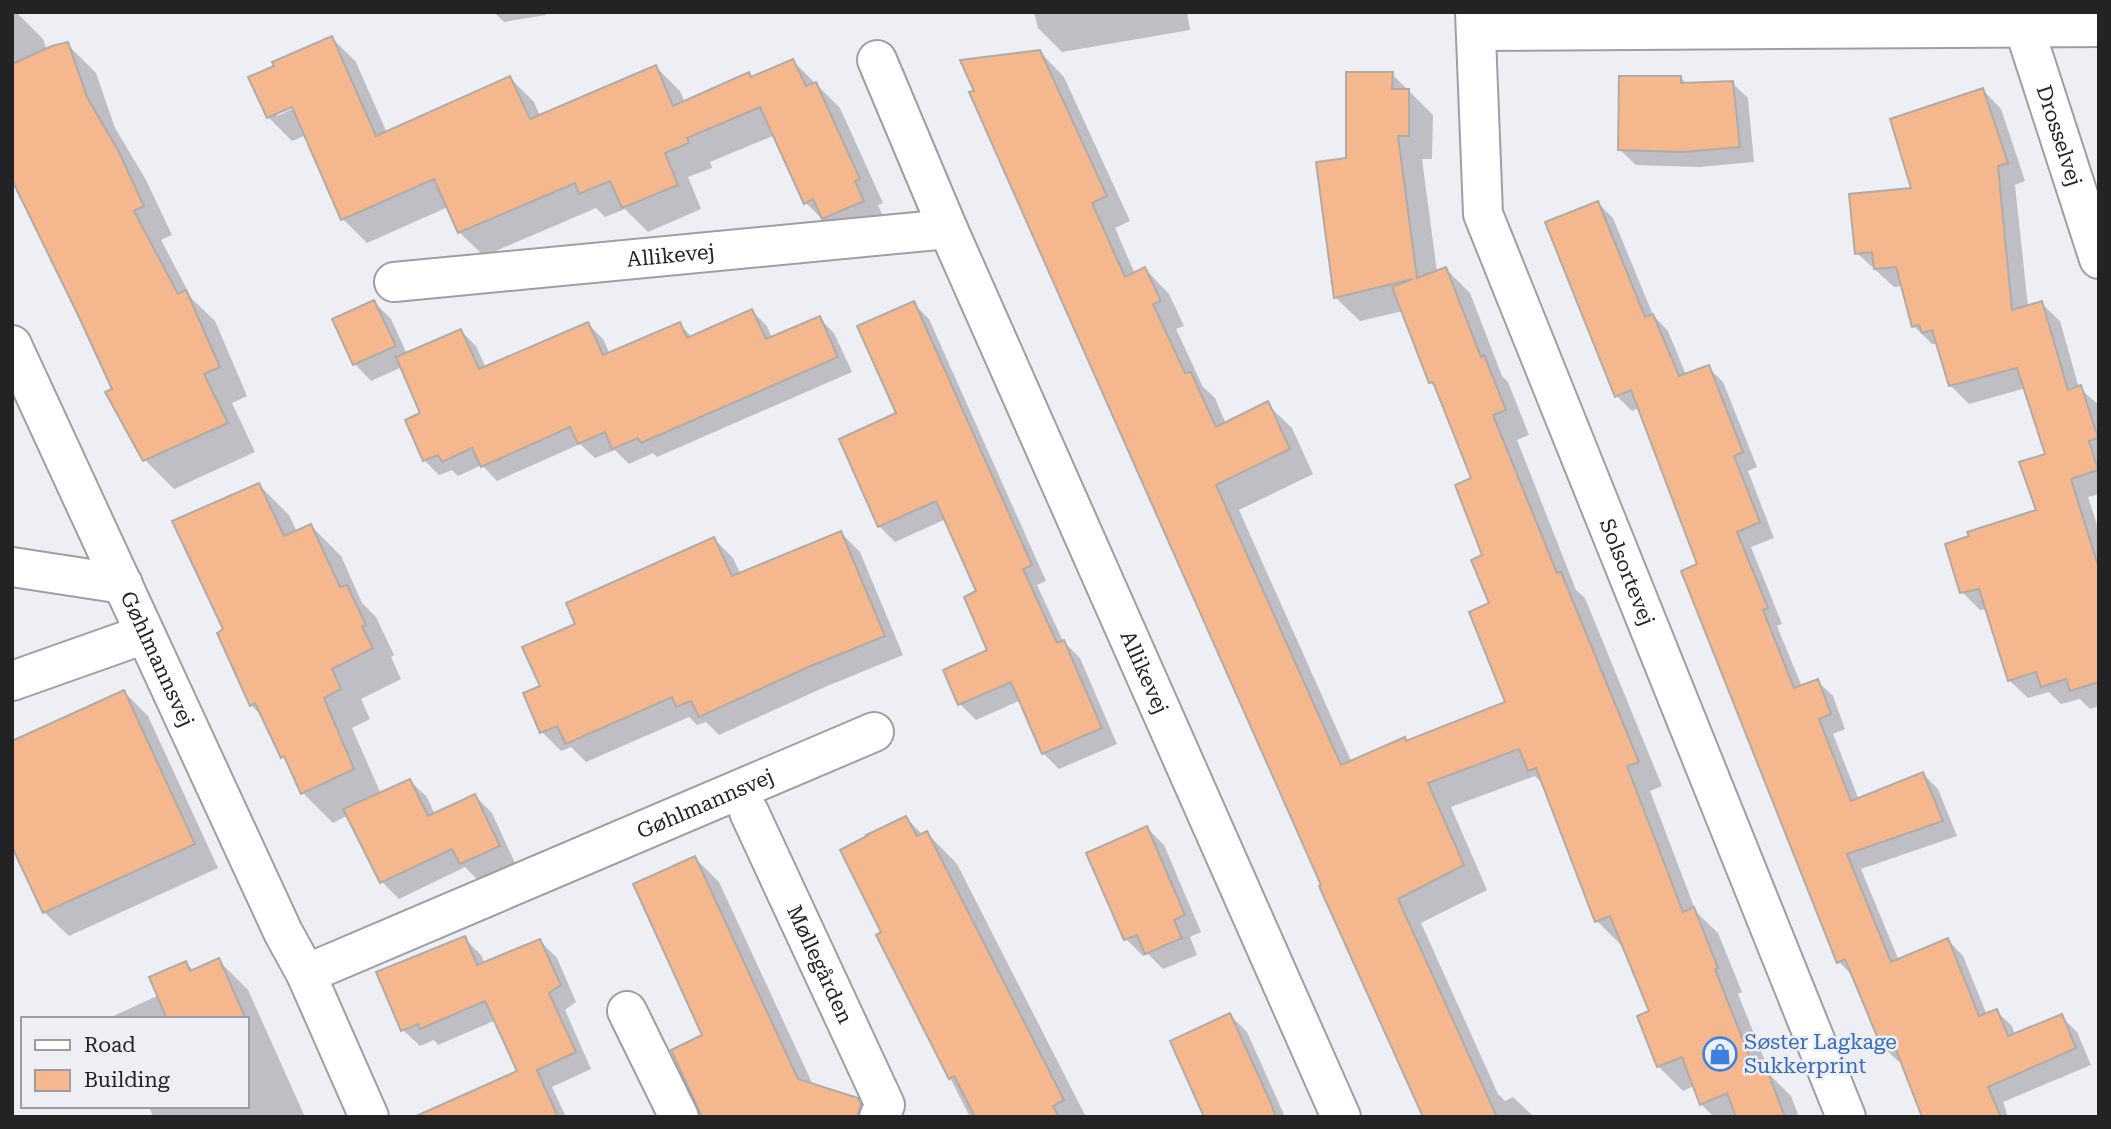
<svg xmlns="http://www.w3.org/2000/svg" width="2111" height="1129" font-family="'Roboto Serif',serif">
  <style>
    .shadow { fill: #0003; fill-rule: evenodd }
    .building { fill: #f5b78d; stroke: #b1aba6; stroke-width: 2 }
    .lines { fill: none; stroke-linecap: round; stroke-linejoin: round }
    .minor-casing { stroke: #9e9ea5; stroke-width: 42 }
    .minor { stroke: #fff; stroke-width: 38 }
    .labels { text-anchor: middle; stroke-width: 5; stroke-linejoin: round; paint-order: stroke }
    .street-label { font-size: 21px; fill: #232225; stroke: #eeeef5 }
    .shop-label { font-size: 21px; fill: #366cbe; stroke: #eeeef5; text-anchor: start }
  </style>
  <rect width="100%" height="100%" fill="#eeeef5"/>
  <!-- shadow -->
  <g class="shadow">
    <polygon points="12,12 16,12 43,39 47,50 67,44 96,73 115,128 146,180 172,235 161,240 192,299 215,321 247,396 232,403 255,452 174,489 145,460 114,390 12,177"/>
    <polygon points="494,12 545,12 546,15 504,22"/>
    <polygon points="1034,12 1187,12 1190,30 1062,52 1038,28"/>
    <path d="M332,38L356,62L387,133L510,78L534,102L540,116L656,67L680,91L685,103L749,74L753,78L793,61L840,108L883,203L878,205L887,225L830,227L806,203L775,135L710,162L712,168L688,177L701,209L648,232L625,209L605,217L596,208L484,256L459,232L448,207L367,243L343,219L306,135L292,141L268,117ZM299,101L301,105L277,116V112Z"/>
    <polygon points="1040,52 1064,77 1130,221 1115,228 1135,274 1145,269 1169,294 1184,326 1176,329 1203,387 1215,398 1226,424 1267,404 1292,428 1313,474 1239,510 1352,763 1405,740 1407,742 1508,703 1473,479 1438,390 1430,382 1403,311 1360,321 1335,297 1348,160 1392,74 1433,115 1432,159 1422,159 1437,272 1446,269 1470,293 1502,376 1508,382 1529,435 1517,440 1576,590 1585,598 1662,786 1650,791 1696,912 1718,933 1742,992 1738,994 1771,1076 1791,1096 1799,1117 1714,1117 1701,1104 1694,1086 1683,1091 1658,1066 1651,1012 1624,944 1621,945 1597,921 1545,786 1535,776 1451,807 1487,890 1421,923 1498,1094 1505,1101 1513,1097 1534,1117 1428,1117 1324,886"/>
    <polygon points="1681,78 1687,84 1732,83 1748,98 1754,162 1699,167 1636,165 1620,150"/>
    <polygon points="1983,90 2001,109 2025,181 2015,185 2028,307 2041,303 2060,321 2079,388 2099,405 2099,494 2088,497 2099,531 2099,706 2090,709 2080,699 2061,704 2049,692 2028,698 2009,680 1987,609 1980,610 1962,592 2038,511 2048,455 2026,388 1969,404 1950,385 1939,347 1935,344 1932,344 1914,326 1903,286 1894,287 1857,253 1914,190"/>
    <polygon points="1598,203 1613,218 1653,315 1668,331 1686,375 1708,367 1723,382 1757,467 1748,471 1774,538 1751,547 1782,624 1777,626 1802,687 1817,681 1833,696 1845,729 1833,734 1859,800 1923,774 1938,789 1957,836 1861,869 1899,961 1948,940 1963,956 1987,1015 1996,1011 2012,1026 2015,1035 2062,1017 2077,1032 2091,1065 2003,1102 2008,1117 1924,1117 1902,1059 1898,1061 1882,1046 1855,978 1839,962 1700,565 1639,408 1632,411 1617,396"/>
    <polygon points="374,302 391,319 407,354 461,331 476,346 486,368 588,324 603,339 610,354 679,324 692,337 752,311 767,326 772,338 819,318 834,333 852,372 657,457 653,453 629,464 615,450 595,458 580,444 497,481 482,465 458,476 452,470 439,475 424,460 423,414 402,367 371,381 355,364 335,320"/>
    <polygon points="913,303 929,319 1046,581 1037,585 1063,641 1080,658 1117,744 1059,769 1043,753 1021,700 976,720 960,704 989,651 978,592 946,519 895,542 879,526 898,414"/>
    <polygon points="259,485 289,515 297,532 311,526 341,556 362,603 376,617 394,655 391,657 401,679 361,699 370,719 352,728 381,794 410,781 427,797 435,815 475,796 492,813 515,863 478,880 465,867 399,899 382,882 348,815 333,823 303,793 264,718 251,705 225,630"/>
    <polygon points="841,533 860,552 903,655 825,687 719,735 706,722 697,725 689,717 586,762 571,747 561,751 542,732 542,687 577,624 714,539 733,558 741,575"/>
    <polygon points="124,692 148,716 218,868 69,936 44,912"/>
    <polygon points="906,818 923,835 927,833 957,864 1086,1117 970,1117 878,936 884,932"/>
    <polygon points="1147,828 1164,845 1201,932 1190,937 1197,955 1163,969 1148,954 1143,956 1126,939 1089,853"/>
    <polygon points="695,858 719,882 813,1085 845,1113 705,1036"/>
    <polygon points="464,938 481,955 485,964 540,941 557,958 576,1002 565,1010 591,1069 552,1087 566,1117 466,1117 519,1072 496,1020 438,1045 434,1040 420,1046 403,1030"/>
    <polygon points="218,960 248,990 305,1117 153,1117 149,1106 247,1106 247,1019 109,1018 157,996 151,978 186,963 194,971"/>
    <polygon points="1230,1015 1247,1032 1285,1117 1206,1117"/>
  </g>
  <!-- building -->
  <g class="building">
    <polygon points="332,36 376,136 510,76 530,119 656,65 673,106 749,72 751,77 793,59 806,86 816,82 860,179 855,181 864,201 822,219 813,199 804,204 760,107 687,138 689,143 665,153 678,185 622,208 610,181 579,194 575,183 458,233 434,179 341,220 292,107 267,118 248,77 274,66 272,62"/>
    <polygon points="68,42 87,97 118,150 144,206 134,211 178,294 186,290 220,367 204,374 228,423 143,461 105,392 112,389 79,317 12,180 12,64 52,46"/>
    <polygon points="1040,50 1107,196 1092,203 1125,277 1145,267 1161,301 1153,304 1185,373 1191,372 1216,427 1268,401 1290,449 1216,485 1341,765 1405,737 1406,741 1505,702 1469,612 1489,603 1471,560 1482,555 1455,485 1471,478 1433,382 1429,383 1392,287 1413,279 1334,298 1316,162 1346,158 1346,72 1393,72 1392,89 1409,89 1409,136 1398,136 1417,278 1446,267 1481,357 1484,355 1506,410 1493,415 1557,573 1561,572 1639,762 1627,766 1683,912 1694,907 1718,968 1715,969 1756,1073 1767,1070 1785,1117 1736,1117 1727,1093 1700,1105 1682,1057 1657,1067 1637,1016 1649,1011 1610,916 1595,922 1536,768 1528,771 1519,749 1428,783 1464,865 1398,899 1497,1117 1423,1117 1319,886 1321,885 969,92 974,91 960,60"/>
    <polygon points="1619,76 1681,76 1681,83 1733,81 1740,147 1683,152 1618,150"/>
    <polygon points="1983,88 2008,163 1998,166 2012,310 2042,301 2068,390 2081,385 2098,438 2089,441 2098,470 2071,479 2099,569 2099,682 2070,691 2066,679 2041,687 2036,672 2008,681 1979,589 1960,593 1945,544 1969,536 1967,532 2036,510 2019,462 2045,454 2017,368 1949,386 1932,330 1922,333 1919,325 1912,327 1896,267 1874,269 1872,252 1855,254 1849,194 1911,188 1890,119"/>
    <polygon points="1598,201 1645,317 1653,314 1679,376 1709,365 1743,452 1734,456 1760,522 1737,532 1768,608 1763,610 1794,688 1818,679 1831,714 1819,719 1851,801 1923,772 1943,821 1847,854 1891,962 1948,938 1979,1016 1997,1009 2008,1036 2062,1014 2076,1048 1988,1087 2001,1117 1922,1117 1893,1042 1881,1046 1845,959 1837,963 1681,571 1697,564 1631,390 1615,397 1545,222"/>
    <polygon points="374,300 396,346 353,365 332,319"/>
    <polygon points="914,301 1032,565 1023,569 1057,643 1064,640 1102,728 1042,754 1011,682 958,705 943,670 987,650 964,597 976,591 936,501 878,527 839,439 896,413 857,326"/>
    <polygon points="752,309 766,339 820,316 838,357 641,443 638,438 612,449 605,432 578,444 570,427 481,467 472,448 442,462 438,455 423,461 405,420 420,413 396,357 461,329 479,369 588,322 603,355 680,322 687,338"/>
    <polygon points="259,483 284,536 311,524 340,587 347,585 366,625 362,627 373,648 332,669 341,689 324,698 354,769 301,794 284,756 281,758 255,703 250,706 217,633 223,629 172,521"/>
    <polygon points="841,531 885,636 806,668 699,717 691,701 676,707 672,697 566,744 557,726 540,733 523,693 540,686 522,647 575,624 566,603 714,537 732,576"/>
    <polygon points="124,690 195,844 43,913 12,847 12,741"/>
    <polygon points="410,779 428,816 475,794 500,846 460,864 452,849 380,883 343,809"/>
    <polygon points="906,816 917,836 927,831 1064,1100 1053,1106 1059,1117 975,1117 954,1076 949,1079 876,935 881,932 840,850 867,836 866,835"/>
    <polygon points="1147,826 1185,915 1174,920 1182,938 1145,954 1137,935 1124,940 1086,853"/>
    <polygon points="695,856 798,1079 858,1098 861,1105 857,1117 702,1117 671,1050 702,1035 633,884"/>
    <polygon points="465,936 477,965 540,939 561,985 549,993 576,1052 537,1070 558,1117 414,1117 517,1071 485,1001 420,1029 418,1024 401,1031 376,972"/>
    <polygon points="219,958 246,1019 167,1019 149,977 186,961 190,971"/>
    <polygon points="1230,1013 1270,1101 1276,1117 1204,1117 1170,1041"/>
  </g>
  <g class="lines">
    <defs>
      <g id="minor">
        <path id="s1" d="M1475,12L1483,214L1846,1117"/>
        <path id="s2" d="M2019,12L2099,259"/>
        <polyline points="1476,31 2099,27"/>
        <path id="s3" d="M877,60L948,229L1341,1117"/>
        <path id="s4" d="M394,282L948,229"/>
        <path id="s5" d="M12,345L283,932L306,974L369,1117"/>
        <polyline points="12,567 123,584"/>
        <polyline points="12,681 145,634"/>
        <path id="s6" d="M749,812L885,1105L879,1117"/>
        <path id="s7" d="M306,974L874,732"/>
        <polyline points="627,1011 679,1117"/>
      </g>
    </defs>
    <!-- minor casing -->
    <use href="#minor" class="minor-casing"/>
    <!-- minor -->
    <use href="#minor" class="minor"/>
  </g>
  <!-- icons -->
  <defs>
    <symbol id="shop-ring" viewBox="-11 -11 22 22"><circle r="9.5" fill="#eeeef5" stroke="#3f7fe0" stroke-width="1.5"/><path d="M-5-2.5h2.3a2.7 3.5 0 0 1 5.4 0H5L5.5 6h-11ZM-1.5-2.5h3a1.5 2.3 0 0 0-3 0Z" fill="#3f7fe0"/></symbol>
  </defs>
  <g fill-rule="evenodd">
    <use href="#shop-ring" x="1701" y="1035" width="38" height="38"/>
  </g>
  <g class="labels">
    <!-- street labels -->
    <g class="street-label">
      <text dy="7" stroke="none"><textPath href="#s2" startOffset="130">Drosselvej</textPath></text>
      <text dy="7" stroke="none"><textPath href="#s4" startOffset="278">Allikevej</textPath></text>
      <text dy="7" stroke="none"><textPath href="#s1" startOffset="588">Solsortevej</textPath></text>
      <text dy="7" stroke="none"><textPath href="#s5" startOffset="346">Gøhlmannsvej</textPath></text>
      <text dy="7" stroke="none"><textPath href="#s3" startOffset="668">Allikevej</textPath></text>
      <text dy="7" stroke="none"><textPath href="#s7" startOffset="434">Gøhlmannsvej</textPath></text>
      <text dy="7" stroke="none"><textPath href="#s6" startOffset="168">Møllegården</textPath></text>
    </g>
    <!-- shop labels -->
    <g class="shop-label">
      <text x="1744" y="1049">Søster Lagkage<tspan x="1744" dy="24">Sukkerprint</tspan></text>
    </g>
  </g>
  <!-- border -->
  <rect width="2111" height="1129" fill="none" stroke="#232225" stroke-width="28"/>
  <!-- legend -->
  <rect x="21" y="1017" width="228" height="91" fill="#eeeef5" stroke="#9d9ca2" stroke-width="2"/>
  <rect x="35" y="1040" width="35" height="10" fill="#ffffff" stroke="#9d9ca2" stroke-width="2"/>
  <text x="84" y="1052" font-size="21" fill="#232225">Road</text>
  <rect x="35" y="1070" width="35" height="21" fill="#f5b78d" stroke="#9d9ca2" stroke-width="2"/>
  <text x="84" y="1087" font-size="21" fill="#232225">Building</text>
</svg>
